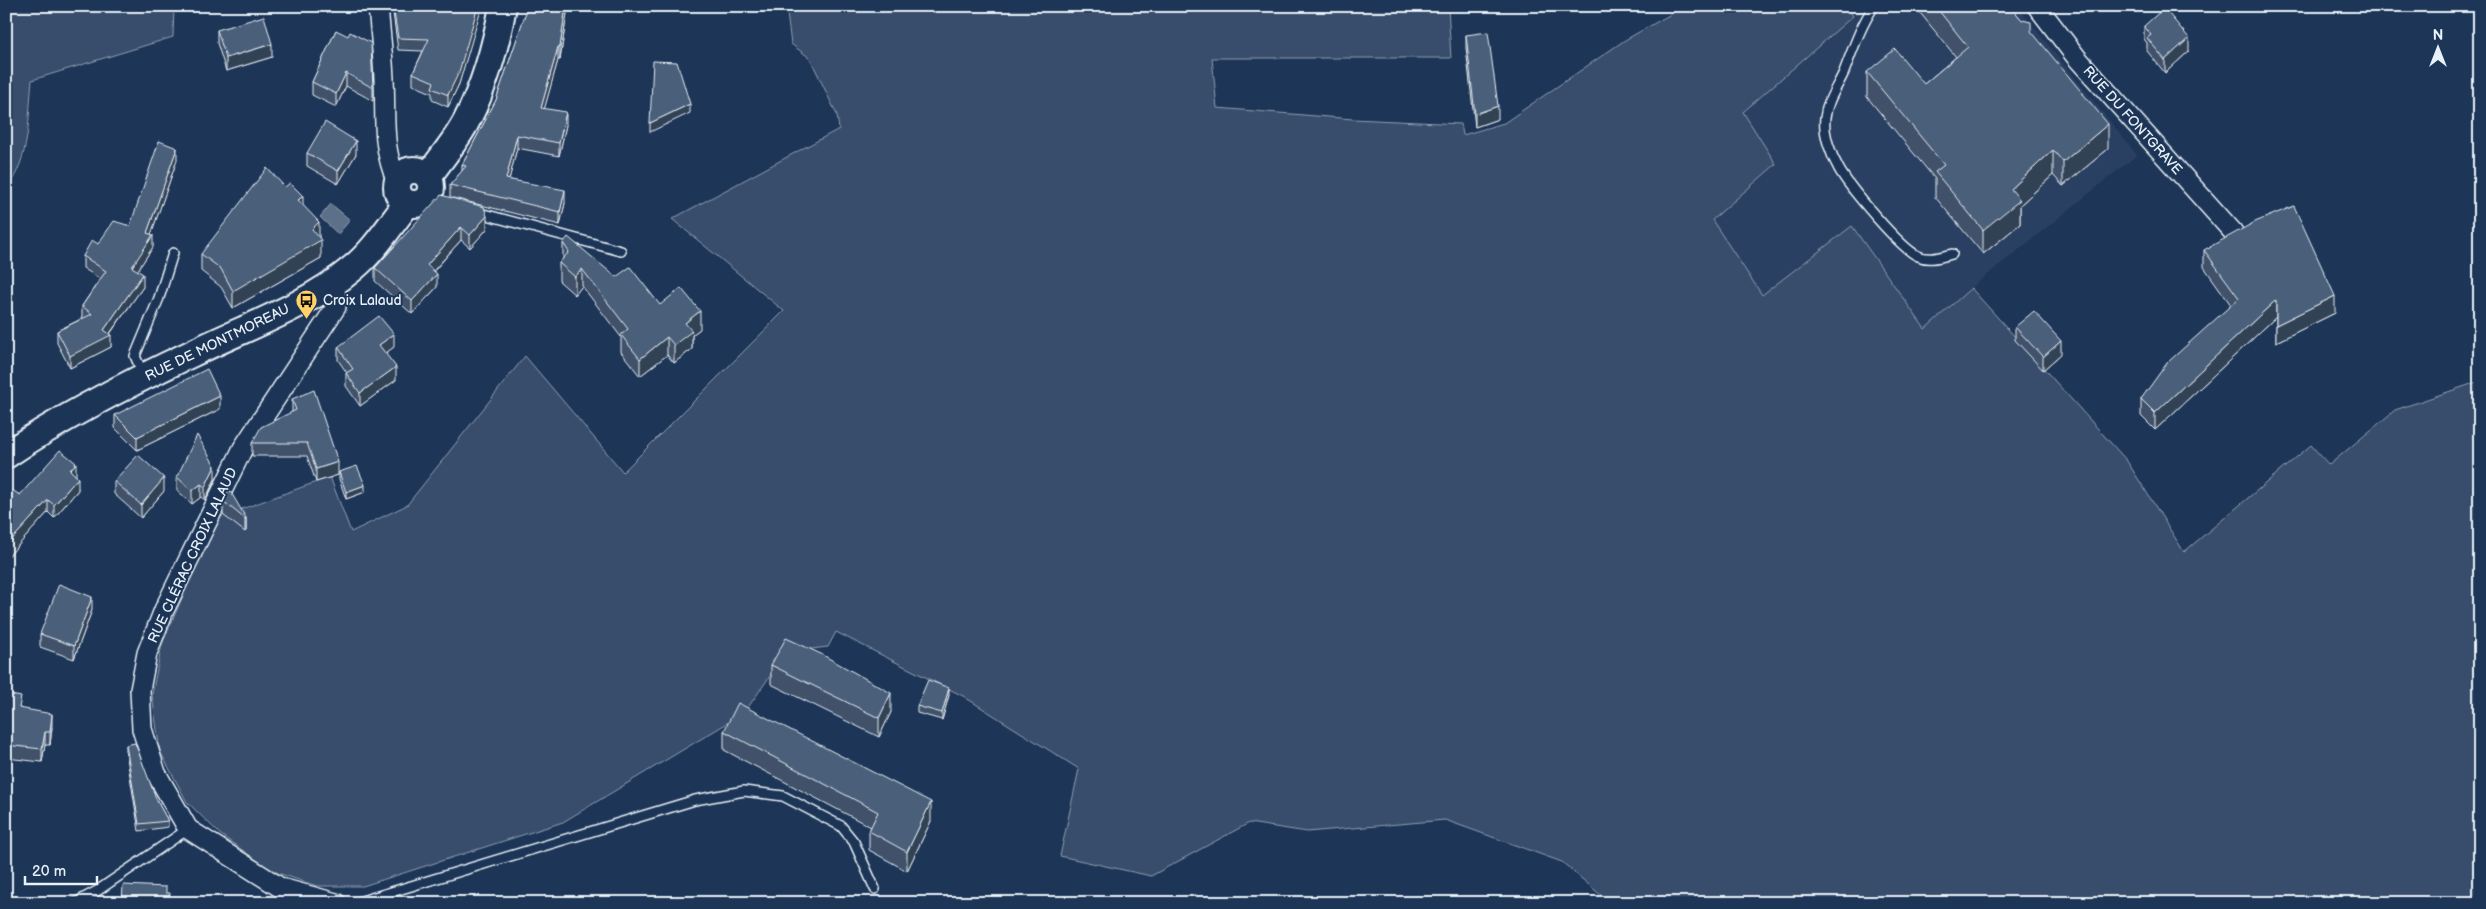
<svg xmlns="http://www.w3.org/2000/svg" width="2486" height="909" font-family="'Balsamiq Sans',sans-serif">
  <style>
    .built { fill: #2a4162 }
    .green { fill: #374d6c; stroke: #909fb2 }
    .water { fill: #5d7089; stroke: #95a4b5 }
    .lines { fill: none; stroke-linecap: round; stroke-linejoin: round }
    .lane-casing { stroke: #e8f1f8; stroke-width: 12 }
    .street-casing { stroke: #e8f1f8; stroke-width: 22 }
    .secondary-casing { stroke: #e8f1f8; stroke-width: 30 }
    .lane { stroke: #1d3557; stroke-width: 9 }
    .street { stroke: #1d3557; stroke-width: 19 }
    .secondary { stroke: #1d3557; stroke-width: 26 }
    .wall { fill: #3f5169; stroke: #e8f1f8 }
    .shaded-wall { fill: #334255; stroke: #e8f1f8 }
    .building { fill: #495e7a; stroke: #e8f1f8 }
    .labels { text-anchor: middle; stroke-width: 4; stroke-linejoin: round; paint-order: stroke }
    .street-label { font-size: 14px; fill: #e8f1f8; stroke: #1d3557 }
    .poi-label { font-size: 14px; fill: #e8f1f8; stroke: #1d3557; text-anchor: start }
  </style>
  <rect width="100%" height="100%" fill="#1d3557"/>
  <filter id="ink" filterUnits="userSpaceOnUse"><feTurbulence type="fractalNoise" baseFrequency=".02" numOctaves="2"/><feDisplacementMap in="SourceGraphic" scale="10" xChannelSelector="R" yChannelSelector="G"/><feConvolveMatrix kernelMatrix="1 2 1 2 8 2 1 2 1" color-interpolation-filters="sRGB"/></filter>
  <g filter="url(#ink)">
    <!-- built -->
    <polygon class="built" points="1846,6 2017,6 2137,155 1971,288 1925,329 1852,226 1762,295 1712,220 1776,164 1742,112 1853,16"/>
    <!-- green -->
    <g class="green">
      <path d="M6,6H174L173,37L32,80C28,117 31,158 6,189Z"/>
      <polygon points="786,6 1448,6 1451,58 1212,58 1217,108 1353,119 1461,124 1463,135 1504,123 1625,40 1685,6 1846,6 1853,16 1743,112 1776,164 1712,220 1762,295 1852,226 1925,329 1971,288 2127,461 2184,552 2311,445 2329,465 2395,410 2480,381 2480,903 1610,903 1562,862 1445,820 1307,832 1249,823 1151,876 1060,856 1079,769 963,696 836,632 828,647 787,652 744,713 563,822 363,886 317,886 272,871 221,835 187,802 160,751 152,695 162,644 217,518 330,477 351,532 407,505 525,356 623,472 784,311 672,219 839,129 837,115 810,58 791,44"/>
    </g>
    <!-- water -->
    <polygon class="water" points="331,204 350,220 338,234 320,217"/>
    <g class="lines">
      <defs>
        <g id="lane">
          <path d="M1874,6C1860,27 1853,49 1844,72C1837,88 1827,100 1825,118C1823,134 1831,155 1839,169C1849,187 1900,248 1918,256C1929,261 1940,257 1952,254"/>
          <polyline points="428,198 447,203"/>
          <polyline points="476,212 621,251"/>
          <polyline points="143,374 135,356 159,298 173,253"/>
          <polyline points="75,903 97,891 188,829"/>
          <polyline points="355,903 695,800 744,791 783,796 841,826 854,842 875,889"/>
        </g>
        <g id="street">
          <path d="M378,6C380,31 383,55 384,79C386,118 381,145 397,182"/>
          <polyline points="2037,6 2077,58 2233,232"/>
          <polyline points="335,282 336,307 243,448 164,610 147,653 140,690 142,729 156,773 188,829 281,888 336,903"/>
        </g>
        <g id="secondary">
          <circle cx="414" cy="187" r="17"/>
          <path d="M428,177C440,159 457,140 467,120C485,85 496,45 503,6"/>
          <path d="M6,455C64,416 129,383 193,353C246,327 308,306 353,268C375,250 390,225 407,204"/>
        </g>
      </defs>
      <!-- lane casing -->
      <use href="#lane" class="lane-casing"/>
      <!-- street casing -->
      <use href="#street" class="street-casing"/>
      <!-- secondary casing -->
      <use href="#secondary" class="secondary-casing"/>
      <!-- lane -->
      <use href="#lane" class="lane"/>
      <!-- street -->
      <use href="#street" class="street"/>
      <!-- secondary -->
      <use href="#secondary" class="secondary"/>
    </g>
    <!-- wall -->
    <g class="wall">
      <polygon points="392,6 481,6 459,84 448,107 432,100 432,93 413,85 413,73 423,51 398,50"/>
      <polygon points="527,6 568,6 560,60 558,60 544,109 566,125 559,156 517,148 509,179 565,203 560,225 453,198 487,229 470,248 461,240 434,271 437,287 412,314 375,281 375,268 450,197 450,185 462,171 462,165 496,100 527,10"/>
      <polygon points="1917,6 2010,6 2031,31 2108,149 2063,186 2053,175 2020,205 2020,224 1983,254 1935,197 1935,179 1867,97 1867,72 1924,84 1956,57 1917,9"/>
      <polygon points="2144,26 2189,51 2165,73 2147,51 2147,43 2144,39"/>
      <polygon points="217,30 272,57 226,71 217,43"/>
      <polygon points="336,30 373,88 373,101 346,86 336,107 312,95 312,82"/>
      <polygon points="1466,35 1498,119 1475,127 1466,48"/>
      <polygon points="307,153 356,154 338,184 307,166"/>
      <polygon points="177,160 151,234 153,247 137,271 143,287 110,334 111,347 70,368 57,343 57,331 83,318 82,318 82,306 100,279 83,268 83,256 98,244 130,226"/>
      <polygon points="303,206 319,237 321,258 233,308 221,287 201,271 201,254"/>
      <polygon points="563,243 660,305 700,329 692,335 692,349 674,363 667,355 640,376 621,352 621,337 582,286 575,295 559,281 559,263 563,260"/>
      <polygon points="2204,250 2335,313 2276,342 2276,317 2155,430 2141,416 2141,399 2231,305 2204,267"/>
      <polygon points="2015,327 2061,354 2043,370 2015,340"/>
      <polygon points="338,347 394,347 385,353 396,380 360,406 346,386 346,373 347,373 338,360"/>
      <polygon points="292,399 338,475 316,482 307,456 252,456 252,443 292,412"/>
      <polygon points="220,409 137,450 115,428 115,415"/>
      <polygon points="339,472 365,492 346,499 339,479"/>
      <polygon points="76,476 78,490 54,518 48,512 6,559 6,495 20,495"/>
      <polygon points="177,477 215,479 205,500 201,497 192,504 177,490"/>
      <polygon points="114,481 164,491 141,518 114,494"/>
      <polygon points="223,501 246,518 246,531 245,532 223,515"/>
      <polygon points="92,610 74,659 40,647 40,634"/>
      <polygon points="771,665 891,712 879,737 771,684"/>
      <polygon points="6,694 21,709 52,727 50,745 45,745 42,762 6,758"/>
      <polygon points="949,695 942,720 917,713 917,706"/>
      <polygon points="724,731 931,821 907,871 869,850 869,831 871,827 724,750"/>
      <polygon points="126,745 168,821 168,827 139,831 126,752"/>
    </g>
    <!-- shaded-wall -->
    <g class="shaded-wall">
      <polygon points="478,6 481,6 481,10 459,84 448,107 448,95"/>
      <polygon points="566,6 568,6 560,60 560,47"/>
      <polygon points="2189,38 2189,51 2165,73 2165,60"/>
      <polygon points="272,44 272,57 226,71 226,58"/>
      <polygon points="558,47 558,60 541,121 541,108"/>
      <polygon points="346,73 346,86 336,107 336,94"/>
      <polygon points="690,104 690,113 650,132 650,123"/>
      <polygon points="1498,106 1498,119 1475,127 1475,114"/>
      <polygon points="566,112 566,125 559,156 559,143"/>
      <polygon points="2108,124 2108,149 2063,186 2063,162"/>
      <polygon points="517,135 517,148 506,192 506,179"/>
      <polygon points="356,141 356,154 338,184 338,171"/>
      <polygon points="177,148 177,160 148,243 153,235 153,247 132,279 132,267 147,233"/>
      <polygon points="2053,150 2053,175 2020,205 2020,224 1983,254 1983,230 2011,189"/>
      <polygon points="565,190 565,203 560,225 560,212"/>
      <polygon points="303,196 303,214 298,200"/>
      <polygon points="487,216 487,229 470,248 470,235"/>
      <polygon points="319,222 319,240 321,240 321,258 233,308 233,291 312,229"/>
      <polygon points="461,227 461,240 427,278 427,265"/>
      <polygon points="582,269 582,286 575,295 575,277"/>
      <polygon points="143,274 143,287 108,336 111,335 111,347 70,368 70,356 104,330"/>
      <polygon points="437,274 437,287 412,314 412,301"/>
      <polygon points="2335,296 2335,313 2276,342 2276,325"/>
      <polygon points="2276,300 2276,317 2155,430 2155,413"/>
      <polygon points="700,311 700,329 692,335 692,349 674,363 674,345 685,323"/>
      <polygon points="394,334 394,347 379,358 379,345"/>
      <polygon points="667,337 667,355 640,376 640,359"/>
      <polygon points="2061,341 2061,354 2043,370 2043,357"/>
      <polygon points="396,367 396,380 360,406 360,393"/>
      <polygon points="220,396 220,409 137,450 137,437"/>
      <polygon points="338,462 338,475 316,482 316,469"/>
      <polygon points="76,463 76,476 70,470"/>
      <polygon points="215,466 215,479 205,500 205,487"/>
      <polygon points="78,478 78,490 54,518 54,505"/>
      <polygon points="164,478 164,491 141,518 141,505"/>
      <polygon points="201,484 201,497 192,504 192,491"/>
      <polygon points="365,485 365,492 346,499 346,492"/>
      <polygon points="48,500 48,512 6,559 6,546"/>
      <polygon points="246,518 246,531 245,532 245,519"/>
      <polygon points="92,597 92,610 74,659 74,646"/>
      <polygon points="949,688 949,695 942,720 942,713"/>
      <polygon points="891,693 891,712 879,737 879,718"/>
      <polygon points="52,714 52,727 50,745 50,732"/>
      <polygon points="45,732 45,745 42,762 42,749"/>
      <polygon points="931,802 931,821 907,871 907,852"/>
    </g>
    <!-- building -->
    <g class="building">
      <polygon points="393,6 478,6 459,72 448,95 432,88 434,82 413,73 429,39 398,38"/>
      <polygon points="528,6 566,6 560,47 558,47 541,108 566,112 559,143 517,135 506,179 565,190 560,212 450,185 466,166 462,165 496,100"/>
      <polygon points="1935,6 2010,6 2022,20 2031,22 2031,31 2108,124 2063,162 2053,150 2011,189 2020,200 1983,230 1935,172 1944,165 1867,72 1895,49 1924,84 1968,47"/>
      <polygon points="2164,8 2189,38 2165,60 2147,38 2151,35 2144,26"/>
      <polygon points="264,16 272,44 226,58 217,30"/>
      <polygon points="336,30 348,36 350,32 371,43 373,88 346,73 336,94 312,82"/>
      <polygon points="1488,32 1498,106 1475,114 1466,35"/>
      <polygon points="653,61 677,62 690,104 650,123"/>
      <polygon points="325,122 356,141 338,171 307,153"/>
      <polygon points="159,141 177,148 147,233 153,235 132,267 143,274 104,330 111,335 70,356 57,331 92,314 82,306 106,271 83,256 92,240 98,244 114,221 130,226"/>
      <polygon points="267,168 285,187 290,183 303,196 298,200 319,222 312,229 321,240 233,291 221,269 201,254"/>
      <polygon points="441,195 484,207 487,216 470,235 461,227 427,265 437,274 412,301 375,268"/>
      <polygon points="2294,206 2335,296 2276,325 2276,300 2155,413 2141,399 2167,363 2239,298 2204,250 2255,222"/>
      <polygon points="568,237 616,277 630,267 660,305 681,288 700,311 685,323 692,331 674,345 667,337 640,359 621,335 628,329 582,269 575,277 559,263 569,252 563,243"/>
      <polygon points="2034,311 2061,341 2043,357 2015,327"/>
      <polygon points="379,316 394,334 379,345 396,367 360,393 346,373 353,369 338,347"/>
      <polygon points="207,369 220,396 137,437 115,415"/>
      <polygon points="314,390 338,462 316,469 307,443 252,443 261,427 296,410 292,399"/>
      <polygon points="197,435 215,466 205,487 201,484 192,491 177,477"/>
      <polygon points="60,450 76,463 70,470 78,478 54,505 48,500 6,546 6,495 12,490 20,495"/>
      <polygon points="138,455 164,478 141,505 114,481"/>
      <polygon points="357,466 365,485 346,492 339,472"/>
      <polygon points="229,489 246,518 245,519 223,501"/>
      <polygon points="59,584 92,597 74,646 40,634"/>
      <polygon points="786,638 821,654 891,693 879,718 771,665"/>
      <polygon points="928,680 949,688 942,713 917,706"/>
      <polygon points="6,694 21,697 19,708 52,714 50,732 45,732 42,749 6,745"/>
      <polygon points="738,703 931,802 907,852 869,831 878,812 724,731"/>
      <polygon points="135,743 157,801 168,821 139,824 126,745"/>
      <polygon points="123,885 166,887 166,893 170,893 169,903 122,903"/>
    </g>
  </g>
  <!-- icons -->
  <defs>
    <symbol id="bus-pin" viewBox="-11 -11 22 30"><path d="M0 17L-7.5 6A9.5 9.5 0 1 1 7.5 6Z" fill="#ffd166" stroke="#1d3557"/><path d="M-5-6H5V4H4V6H2V4H-2V6H-4V4H-5ZM-3.5-4V0h7V-4ZM-3.5 1.2v1.5H-2V1.2ZM2 1.2v1.5H3.5V1.2Z" fill="#111"/></symbol>
  </defs>
  <g fill-rule="evenodd">
    <use href="#bus-pin" x="294" y="288" width="25" height="34"/>
  </g>
  <g class="labels">
    <!-- street labels -->
    <g class="street-label">
      <text transform="translate(2133 120) rotate(48)" y="5">RUE DU FONTGRAVE</text>
      <text transform="translate(217 342) rotate(-26)" y="5">RUE DE MONTMOREAU</text>
      <text transform="translate(192 555) rotate(-65)" y="5">RUE CLÉRAC CROIX LALAUD</text>
    </g>
    <!-- poi labels -->
    <g class="poi-label">
      <text x="323" y="305">Croix Lalaud</text>
    </g>
  </g>
  <!-- margin -->
  <rect width="2486" height="909" fill="none" stroke="#1d3557" stroke-width="25"/>
  <rect x="12" y="12" width="2461" height="884" fill="none" stroke="#e8f1f8" stroke-width="2" filter="url(#ink)"/>
  <!-- north arrow -->
  <g transform="translate(2438 48)" stroke="#1d3557" stroke-width="4" paint-order="stroke">
  <path d="M0-4L9 19L0 12L-9 19Z" fill="#e8f1f8"/>
  <text y="-8" font-size="14" font-weight="bold" text-anchor="middle" fill="#e8f1f8">N</text>
  </g>
  <!-- scale -->
  <path d="M25 876v8h72v-8" fill="none" stroke="#e8f1f8" stroke-width="2.5"/>
  <text x="32" y="876" font-size="15" fill="#e8f1f8" stroke="#1d3557" stroke-width="4" paint-order="stroke">20 m</text>
</svg>
